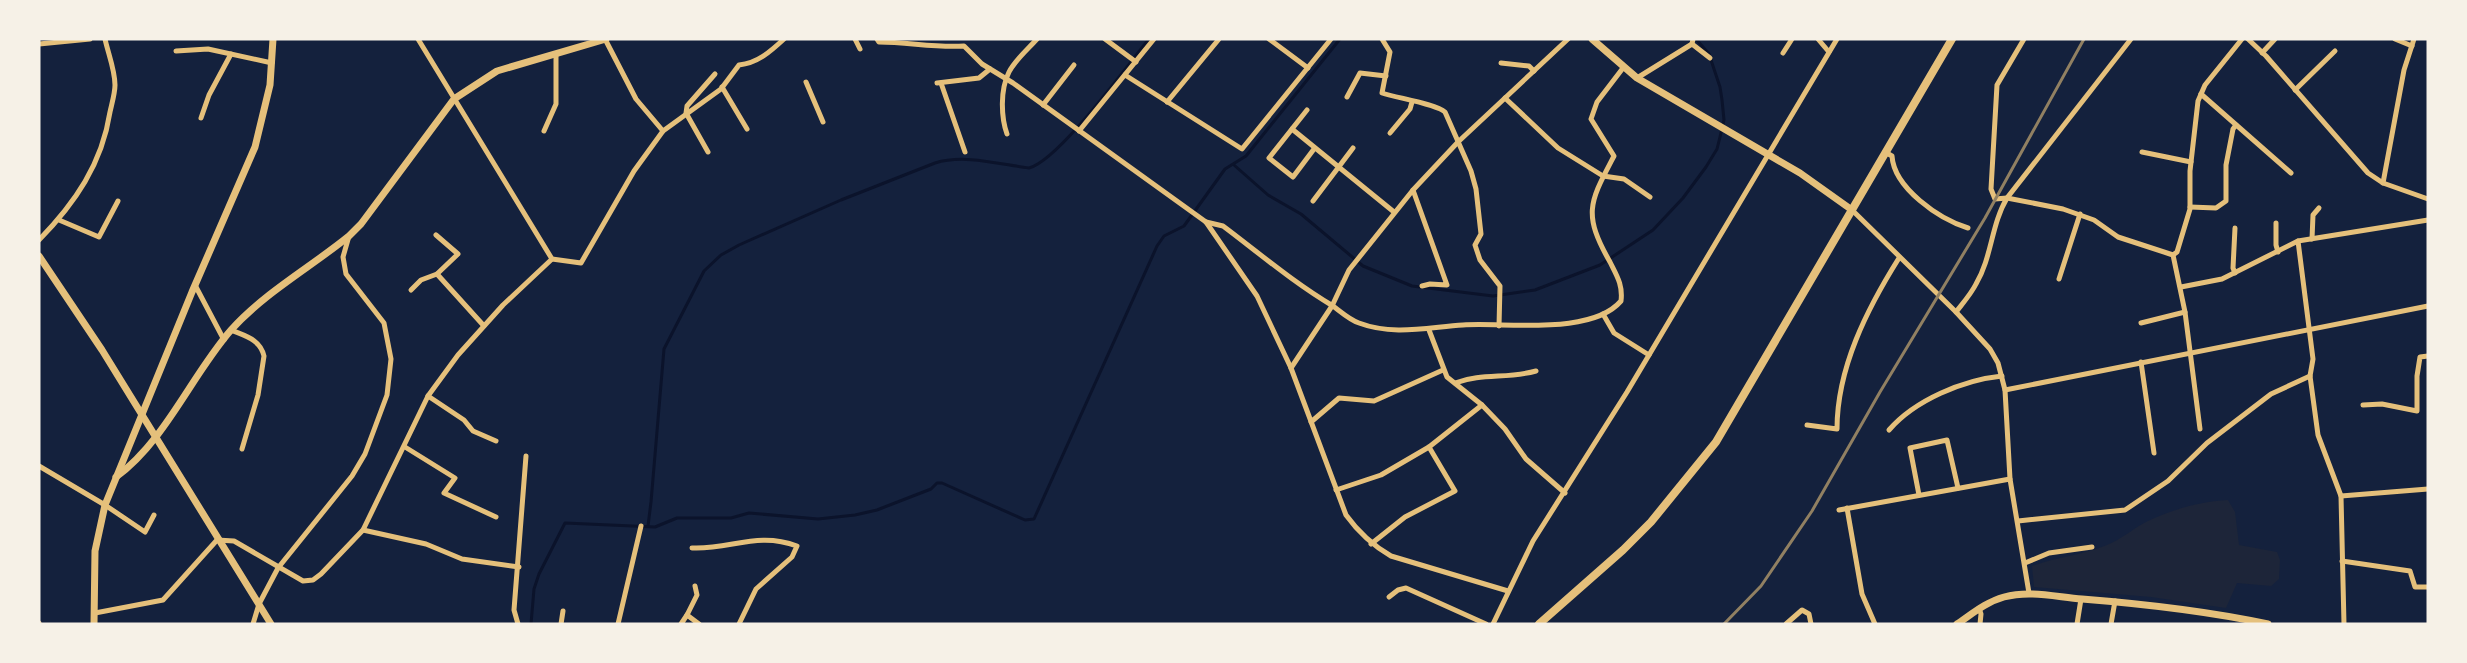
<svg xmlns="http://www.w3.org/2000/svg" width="2467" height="663" font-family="Inter,sans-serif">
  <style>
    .green { fill: #1d2539 }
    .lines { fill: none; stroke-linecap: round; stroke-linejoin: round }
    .stream { stroke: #0b132b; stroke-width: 3 }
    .minor { stroke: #e5c07b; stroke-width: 5 }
    .tertiary { stroke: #e5c07b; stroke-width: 7 }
    .secondary { stroke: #e5c07b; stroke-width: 8 }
    .rail { stroke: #918062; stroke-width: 3 }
  </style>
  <rect width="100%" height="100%" fill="#14213d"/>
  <!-- green -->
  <path class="green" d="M2228,500L2235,512L2239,545L2277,552L2280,560L2279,579L2271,586L2237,583L2226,608L2151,597L2034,587L2032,566C2057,557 2082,555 2107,545C2122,539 2134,528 2148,521C2174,509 2198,502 2228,500Z"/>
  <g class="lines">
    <!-- stream -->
    <g class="stream">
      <polyline points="1234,165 1268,195 1301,214 1363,266 1412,286 1493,296 1535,290 1600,265 1653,230 1683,198 1706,167 1717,149 1720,137 1724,120 1722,100 1720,87 1709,54 1696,39"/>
      <path d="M648,526L651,502L664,349L704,271L721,255L739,245L841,200L935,163C964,154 999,164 1029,168C1059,160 1126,67 1149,39"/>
      <polyline points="531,624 534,589 539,574 565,523 655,527 677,518 731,518 749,513 818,519 855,515 877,510 931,489 937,483 942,483 1025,520 1034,519 1157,246 1164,236 1184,226 1225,169 1246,156 1340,39"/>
    </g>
    <!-- minor -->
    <g class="minor">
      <path d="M418,39L552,259L581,263L634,171L663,131L721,89L739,65C758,63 771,51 784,39"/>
      <polyline points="605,39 636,99 663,131"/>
      <polyline points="855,39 860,49"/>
      <path d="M877,39L879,42C908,42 935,48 964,46L982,64L1013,83L1206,222L1257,296L1291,368L1346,515C1359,533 1372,545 1391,556L1508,591"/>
      <polyline points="1105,39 1136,62"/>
      <polyline points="1269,39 1308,68"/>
      <path d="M1382,39L1390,52L1382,93C1397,98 1436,104 1445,112L1471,171L1476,189L1481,234L1475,245L1480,260L1500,286L1499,326"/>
      <polyline points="1693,39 1692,44 1710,58"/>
      <polyline points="1818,39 1829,52"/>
      <polyline points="2024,39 1997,85 1991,189 1995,199 2007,198 2063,209 2094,220 2118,237 2173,255 2185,312 2200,429"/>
      <polyline points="2248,39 2266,56 2368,173 2383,183 2428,199"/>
      <polyline points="2395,39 2412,46"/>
      <polyline points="39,44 90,39"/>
      <polyline points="176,51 208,49 272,63"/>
      <polyline points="1783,53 1792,39"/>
      <polyline points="2262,53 2275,39"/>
      <polyline points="1501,63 1529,66 1534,71"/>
      <polyline points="1125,75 1242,149 1331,39"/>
      <polyline points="1637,78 1692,44"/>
      <polyline points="806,82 823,122"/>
      <polyline points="937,83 979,78 990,69"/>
      <polyline points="941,83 965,152"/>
      <polyline points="722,87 747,129"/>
      <polyline points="2295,90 2335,51"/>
      <polyline points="2201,94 2291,173"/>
      <polyline points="1347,97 1360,73 1386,76"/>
      <polyline points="1505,98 1558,148 1603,176 1624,179 1650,197"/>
      <polyline points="1167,102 1219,39"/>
      <polyline points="1043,105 1074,65"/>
      <polyline points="1307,110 1269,158 1293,177 1314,149"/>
      <polyline points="201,118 209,95 231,54"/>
      <polyline points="1292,129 1394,212"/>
      <polyline points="544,131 556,104 556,54"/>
      <polyline points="1079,131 1154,39"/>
      <polyline points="1390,133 1410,109 1412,102"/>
      <path d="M1007,134C1001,117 1000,90 1009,72C1015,60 1028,49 1037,39"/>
      <polyline points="708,152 686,113 687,106 715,74"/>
      <path d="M1885,152L1892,156C1894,188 1939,219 1968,228"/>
      <polyline points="2142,152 2191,162"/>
      <polyline points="2383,183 2404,70 2414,39"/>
      <polyline points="1413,190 1447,285 1430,284 1422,286"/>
      <polyline points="1313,201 1353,148"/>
      <polyline points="2190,207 2216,208 2226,201 2226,165 2233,129 2236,125"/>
      <polyline points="1852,210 1956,312 1990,349 1998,363 2005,390 2010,479 2029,593"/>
      <polyline points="59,220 99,237 118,201"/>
      <path d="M1206,222L1223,226C1259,253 1294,283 1333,306C1341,312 1350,320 1359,323C1393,336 1429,327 1463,325C1505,322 1591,336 1621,301C1623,285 1617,276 1610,262C1582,213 1590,202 1614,156L1591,119L1597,102L1623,68"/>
      <polyline points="2276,223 2276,245 2278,252"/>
      <polyline points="436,235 458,254 437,274"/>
      <polyline points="2312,239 2313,215 2319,208"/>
      <path d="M39,240C75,203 102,164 110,112C112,103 115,93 115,85C115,70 108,53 105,39"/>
      <polyline points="2298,241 2313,359 2310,376 2318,435 2341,496 2344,624"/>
      <polyline points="2173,255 2177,252 2190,209 2190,171 2198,101 2205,85 2242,39"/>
      <polyline points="2235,273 2233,268 2235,228"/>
      <polyline points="2059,279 2080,214"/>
      <polyline points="195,285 224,340"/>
      <polyline points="2181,287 2222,279 2298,241 2428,220"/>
      <polyline points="411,290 421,280 437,274 484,326"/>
      <path d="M1956,312C1963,303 1971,294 1976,284C1992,257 1991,225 2007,198L2131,39"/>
      <polyline points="1603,314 1614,333 1649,355"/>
      <polyline points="2141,323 2185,312"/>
      <path d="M231,330C245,336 260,339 264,356L258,395L242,449"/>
      <polyline points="1429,330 1447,377 1482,405 1505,429 1526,459 1565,493"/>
      <polyline points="2141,362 2154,453"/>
      <polyline points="1291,368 1332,306 1349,270 1413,190 1458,142 1568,39"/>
      <path d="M1455,383C1482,373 1508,379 1536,371"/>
      <polyline points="2005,390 2428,306"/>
      <polyline points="428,396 464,420 473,431 496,441"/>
      <polyline points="2363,405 2382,404 2417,411 2417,376 2420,357 2428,356"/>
      <polyline points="1311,422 1339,398 1374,401 1443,370"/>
      <path d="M1807,425L1837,429C1837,368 1867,309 1899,258"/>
      <path d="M1889,430C1915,400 1963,380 2002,376"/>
      <polyline points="405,447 455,478 444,493 496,517"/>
      <polyline points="39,466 105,505 145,532 154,515"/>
      <polyline points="1336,490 1381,475 1429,447 1482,405"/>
      <polyline points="1919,495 1910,448 1947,440 1958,488"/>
      <polyline points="2341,496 2428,489"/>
      <polyline points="1847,508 1862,594 1875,624"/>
      <polyline points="1839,510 2010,479"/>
      <polyline points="2018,521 2125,510 2168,481 2207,443 2271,394 2310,376"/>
      <polyline points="363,530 426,544 462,559 519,567"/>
      <polyline points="1371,544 1405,517 1455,491 1429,447"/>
      <path d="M692,548C730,550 757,531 797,546L792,557L756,589L739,624"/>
      <polyline points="2342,561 2410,571 2415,587 2428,587"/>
      <polyline points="2025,563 2049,553 2092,547"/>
      <polyline points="1389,597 1398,590 1406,588 1486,624"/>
      <polyline points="1979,608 1981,614 1980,624"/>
      <polyline points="95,613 163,600 217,540 234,541 303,581 313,580 321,574 363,530 428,396 458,355 503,305 552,259"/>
      <polyline points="687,615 697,595 695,586"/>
      <polyline points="39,623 39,624"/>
      <polyline points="253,624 259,604 278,568 352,476 365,454 387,395 391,359 384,323 346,274 343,257 349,236"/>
      <polyline points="518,624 514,610 526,456"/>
      <polyline points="561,624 563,611"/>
      <polyline points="618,624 641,526"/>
      <polyline points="681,624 687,615 699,624"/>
      <polyline points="1493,624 1533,541 1627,392 1837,39"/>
      <polyline points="1786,624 1802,610 1809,614 1811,624"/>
      <polyline points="2077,624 2081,599"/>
      <polyline points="2111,624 2115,601"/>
    </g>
    <!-- tertiary -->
    <g class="tertiary">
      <polyline points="1592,39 1637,78 1800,173 1852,210"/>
      <polyline points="39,256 102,350 271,624"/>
      <path d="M116,477C166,440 191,376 231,330C264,293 311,267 349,236L361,224L454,99L497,71L606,39"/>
      <polyline points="94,624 95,551 105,505 192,292 255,147 270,85 273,39"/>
      <path d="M1957,624C1972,614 1986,602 2004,597C2030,590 2056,597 2082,599C2145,604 2207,611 2268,624"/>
    </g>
    <!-- secondary -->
    <polyline class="secondary" points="1539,624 1623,550 1651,522 1716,442 1952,39"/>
    <!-- rail -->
    <polyline class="rail" points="1724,624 1761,586 1812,511 1880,392 1985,218 2084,39"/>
  </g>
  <!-- border -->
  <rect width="2467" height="663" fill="none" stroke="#f6f1e7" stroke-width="81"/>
</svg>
